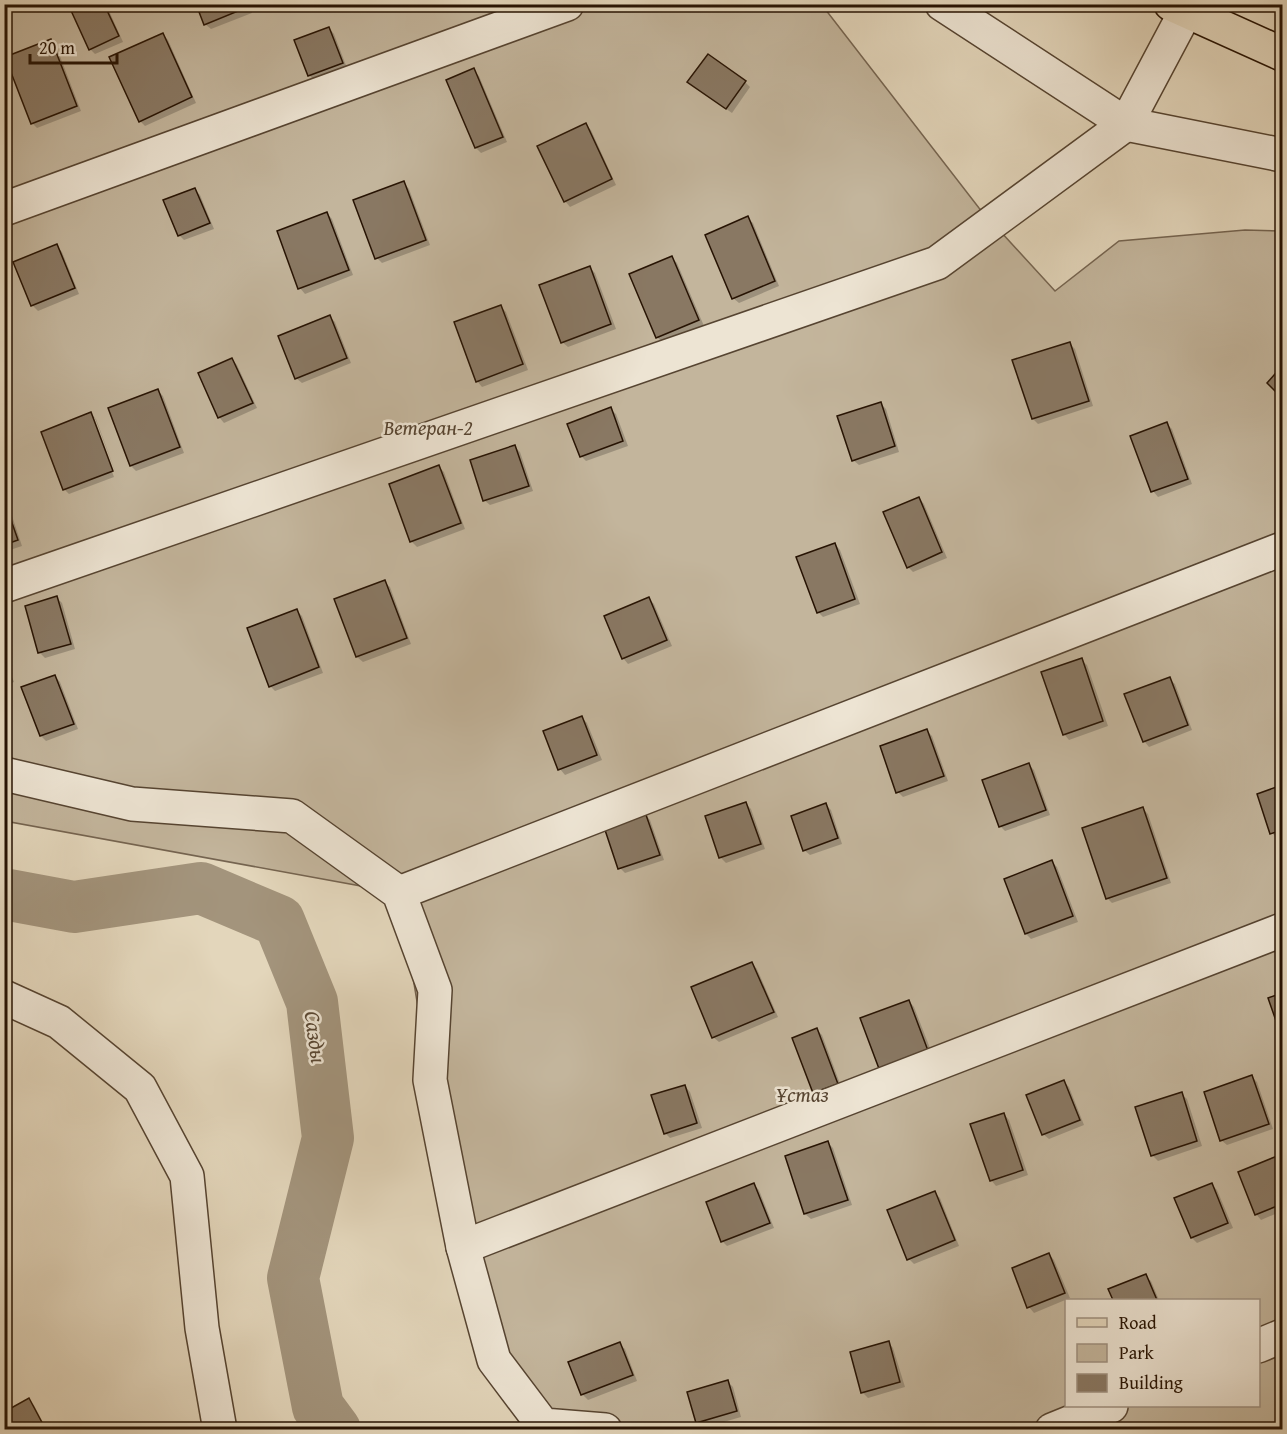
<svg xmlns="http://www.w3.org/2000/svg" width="1287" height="1434" font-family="'Gentium Book Plus',serif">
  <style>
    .green { fill: #c3b59c; stroke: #756450; stroke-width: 1.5; fill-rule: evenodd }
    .shadow { fill: #0003 }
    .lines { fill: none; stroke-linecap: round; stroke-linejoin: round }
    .river { stroke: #a3947c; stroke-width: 52 }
    .building { fill: #897863; stroke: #271303; stroke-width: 1.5 }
    .minor-casing { stroke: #564431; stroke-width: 36 }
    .major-casing { stroke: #271303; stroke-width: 36 }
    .minor { stroke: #ede4d3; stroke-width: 33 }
    .major { stroke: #e3d6bb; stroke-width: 33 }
    .labels { text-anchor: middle; stroke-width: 5; stroke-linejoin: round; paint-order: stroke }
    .park-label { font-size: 21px; font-style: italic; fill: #564431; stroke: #ede4d3 }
    .water-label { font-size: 22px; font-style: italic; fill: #594733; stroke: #ede4d3 }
  </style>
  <rect width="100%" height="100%" fill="#e3d6bb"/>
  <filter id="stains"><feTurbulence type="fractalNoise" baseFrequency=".00333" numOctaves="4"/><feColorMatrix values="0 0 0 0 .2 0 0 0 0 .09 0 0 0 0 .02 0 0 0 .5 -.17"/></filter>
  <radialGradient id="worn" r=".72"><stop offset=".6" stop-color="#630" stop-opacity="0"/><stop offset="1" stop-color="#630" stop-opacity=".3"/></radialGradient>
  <!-- green -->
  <path class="green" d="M4,5H822L979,208L1055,291L1119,241L1245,230L1282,231V1429L605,1430L543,1425L494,1360L430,1080L399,893L5,821ZM1066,1300H1258V1406H1066Z"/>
  <!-- shadow -->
  <g class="shadow">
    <polygon points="69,4 106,4 123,42 95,54 90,49"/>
    <polygon points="198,4 249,4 252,13 211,29 205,24"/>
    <polygon points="329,28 334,34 347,68 314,80 309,75"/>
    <polygon points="162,34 168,40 196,103 145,126 140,121"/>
    <polygon points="50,40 56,46 81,111 37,128 32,123"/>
    <polygon points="473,70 479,76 507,142 481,153 476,148"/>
    <polygon points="745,82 750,87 732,113 695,87"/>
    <polygon points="586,125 591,130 616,185 570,207 565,201"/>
    <polygon points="404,183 409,189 430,245 382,263 377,258"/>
    <polygon points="195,190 200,195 214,229 184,240 179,235"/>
    <polygon points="327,213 332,219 353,275 305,294 300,288"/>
    <polygon points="747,218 753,223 779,286 739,303 733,298"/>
    <polygon points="57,246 62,252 79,294 38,311 32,305"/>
    <polygon points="672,258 677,263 704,326 663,343 658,338 631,275"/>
    <polygon points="589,267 595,273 616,329 568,347 562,342"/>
    <polygon points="501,307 506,312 528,370 482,387 477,381"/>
    <polygon points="329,316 335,322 351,363 302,383 296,378"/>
    <polygon points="1069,343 1075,349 1093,406 1038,424 1033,419"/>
    <polygon points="232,359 237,365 257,408 224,423 219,417"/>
    <polygon points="158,391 163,396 184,453 136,471 131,466"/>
    <polygon points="880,403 886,409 899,452 859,465 853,460"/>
    <polygon points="610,409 616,414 628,446 586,461 581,456"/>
    <polygon points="91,414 96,419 117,476 95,418 92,418 114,477 69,494 64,489"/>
    <polygon points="1167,424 1172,429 1192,484 1158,497 1153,491"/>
    <polygon points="515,447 520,452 533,491 490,505 484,500"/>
    <polygon points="439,467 444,472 465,529 417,547 412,542 391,485"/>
    <polygon points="919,498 924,504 947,558 913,572 908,567"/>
    <polygon points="4,500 8,504 22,546 4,552"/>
    <polygon points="835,544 840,550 860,604 823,617 818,612"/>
    <polygon points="384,582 390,587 411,644 363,662 357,657 336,600"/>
    <polygon points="57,598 62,603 75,649 45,658 40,653 27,607"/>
    <polygon points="649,599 654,604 672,646 628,664 623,658"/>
    <polygon points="297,611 302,616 323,673 275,691 270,686"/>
    <polygon points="4,657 14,682 4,686"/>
    <polygon points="1081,660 1087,665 1108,726 1069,740 1064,734"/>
    <polygon points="55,676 60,682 78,729 46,741 41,736"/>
    <polygon points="1169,679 1175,684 1192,730 1149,747 1144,741"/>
    <polygon points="582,718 587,723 602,760 565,775 560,769 545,732"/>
    <polygon points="927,731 932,736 948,781 903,797 898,792"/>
    <polygon points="1029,765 1034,770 1050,815 1005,831 1000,826"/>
    <polygon points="1282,787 1282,837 1277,838 1272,833 1259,795"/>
    <polygon points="746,804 751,809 765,849 726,863 720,857"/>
    <polygon points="826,805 831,810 842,844 810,855 804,850"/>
    <polygon points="1143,809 1148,814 1171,883 1112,903 1107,898"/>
    <polygon points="645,814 650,820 664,860 625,873 620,868"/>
    <polygon points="1052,862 1057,867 1078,922 1031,939 1026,934"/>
    <polygon points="752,963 757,969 778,1017 719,1042 713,1037"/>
    <polygon points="1282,994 1282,1034 1270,999"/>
    <polygon points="909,1001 914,1007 935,1061 888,1079"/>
    <polygon points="817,1030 822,1035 842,1089 819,1098 814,1093"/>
    <polygon points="1252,1077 1257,1082 1273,1129 1227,1145 1221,1140"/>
    <polygon points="1064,1082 1069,1087 1084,1125 1049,1139 1043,1134"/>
    <polygon points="685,1086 690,1092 702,1128 670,1138 665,1133"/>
    <polygon points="1181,1094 1187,1099 1202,1146 1158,1161 1152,1155"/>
    <polygon points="1004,1114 1009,1120 1028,1175 996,1186 991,1180"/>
    <polygon points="828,1143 833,1148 852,1205 811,1219 805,1214"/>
    <polygon points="1282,1155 1282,1211 1261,1220 1256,1214 1240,1172"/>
    <polygon points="754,1185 759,1190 774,1228 727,1246 722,1241"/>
    <polygon points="1212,1185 1217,1190 1233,1228 1197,1243 1192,1238"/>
    <polygon points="934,1192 940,1198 959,1246 914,1264 909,1259"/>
    <polygon points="1049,1254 1054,1260 1070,1298 1034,1313 1029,1307"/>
    <polygon points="1145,1276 1151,1281 1159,1300 1114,1300 1110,1290"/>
    <polygon points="888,1342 893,1348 905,1387 868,1398 862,1392"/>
    <polygon points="619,1344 625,1349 637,1381 588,1400 583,1395 570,1363"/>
    <polygon points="728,1382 733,1387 741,1417 703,1428 697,1423 689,1393"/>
    <polygon points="28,1400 34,1405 47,1430 4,1430"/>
  </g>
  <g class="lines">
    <!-- river -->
    <polyline class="river" points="4,894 74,907 201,888 279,921 312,1002 328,1138 293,1278 318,1407 335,1430"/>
  </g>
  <!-- building -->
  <g class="building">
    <polygon points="68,4 104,4 119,36 89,50"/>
    <polygon points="196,4 246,4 248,7 204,25"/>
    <polygon points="329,27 343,63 308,76 294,40"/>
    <polygon points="163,33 192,97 139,122 109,57"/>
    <polygon points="51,39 77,106 31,124 5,57"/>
    <polygon points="708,54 746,81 726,109 687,82"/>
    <polygon points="474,68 503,137 475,148 446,80"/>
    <polygon points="586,123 612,179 564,202 537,146"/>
    <polygon points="404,181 426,240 375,259 353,200"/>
    <polygon points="195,188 210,223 178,236 163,200"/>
    <polygon points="327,212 349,270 298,289 277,231"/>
    <polygon points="748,216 775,281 732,299 705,235"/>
    <polygon points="57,244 75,288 31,306 13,262"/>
    <polygon points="672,256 699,320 656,338 629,274"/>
    <polygon points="590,266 611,324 561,343 539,285"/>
    <polygon points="501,305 523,364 476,382 454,322"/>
    <polygon points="330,315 347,358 295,379 278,336"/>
    <polygon points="1070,342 1089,401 1032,419 1012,360"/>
    <polygon points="232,358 253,403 218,418 198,373"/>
    <polygon points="1282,366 1282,398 1267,383"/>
    <polygon points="158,389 180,447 130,466 108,408"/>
    <polygon points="881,402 895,446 852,461 837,416"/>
    <polygon points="611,407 623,441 580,457 567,424"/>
    <polygon points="91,412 113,471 63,490 41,432"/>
    <polygon points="1167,422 1188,479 1151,492 1130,436"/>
    <polygon points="515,445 529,486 483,501 470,460"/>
    <polygon points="439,465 461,523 410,542 389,484"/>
    <polygon points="919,497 942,552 907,568 883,512"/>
    <polygon points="4,500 18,540 4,545"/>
    <polygon points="835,543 855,599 817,613 796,557"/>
    <polygon points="385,580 407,638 356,657 334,599"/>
    <polygon points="57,596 71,644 38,653 25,606"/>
    <polygon points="649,597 667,640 622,659 604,616"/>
    <polygon points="297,609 319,667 269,687 247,628"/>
    <polygon points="1082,658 1103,721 1063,735 1041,672"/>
    <polygon points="4,663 10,677 4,679"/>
    <polygon points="55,675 74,724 40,736 21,687"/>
    <polygon points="1170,677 1188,725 1143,742 1124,694"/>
    <polygon points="582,716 597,755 558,770 543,731"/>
    <polygon points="927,729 944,776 896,793 880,746"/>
    <polygon points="1029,763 1046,810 999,827 982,780"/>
    <polygon points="1282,785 1282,830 1270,834 1257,794"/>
    <polygon points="746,802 761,844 719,858 705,816"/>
    <polygon points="826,803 838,838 803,851 791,816"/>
    <polygon points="1143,807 1167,878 1106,899 1082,828"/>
    <polygon points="645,812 660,855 618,869 604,827"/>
    <polygon points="1052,860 1073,916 1025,934 1004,879"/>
    <polygon points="752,962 774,1012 712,1038 691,987"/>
    <polygon points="1282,993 1282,1038 1268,998"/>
    <polygon points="909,1000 930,1056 881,1074 860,1018"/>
    <polygon points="817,1028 838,1084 813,1093 792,1038"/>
    <polygon points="1252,1075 1269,1124 1220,1141 1204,1092"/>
    <polygon points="1064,1080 1080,1120 1042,1135 1026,1095"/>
    <polygon points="685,1085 697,1123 664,1134 651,1095"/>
    <polygon points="1182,1092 1197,1141 1151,1156 1135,1107"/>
    <polygon points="1004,1113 1023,1170 990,1181 970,1124"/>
    <polygon points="828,1141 848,1200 804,1214 785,1156"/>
    <polygon points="1282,1154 1282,1204 1255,1215 1238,1172"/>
    <polygon points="754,1183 770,1223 721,1242 706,1202"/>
    <polygon points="1212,1183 1228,1223 1191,1238 1174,1198"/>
    <polygon points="935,1191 955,1240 907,1260 887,1210"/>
    <polygon points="1049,1253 1065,1293 1027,1308 1012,1268"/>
    <polygon points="1146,1274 1157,1300 1113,1300 1108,1289"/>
    <polygon points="889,1341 900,1382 861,1393 850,1352"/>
    <polygon points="620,1342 633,1375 581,1395 568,1362"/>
    <polygon points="728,1380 737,1411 696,1423 687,1392"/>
    <polygon points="29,1398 46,1430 4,1430 4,1412"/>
  </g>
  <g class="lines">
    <defs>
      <g id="minor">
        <polyline points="942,4 1126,124 1282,155"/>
        <polyline points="4,209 567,4"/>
        <polyline points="4,586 937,263 1126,124 1186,11"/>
        <polyline points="4,774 132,804 292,816 399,893 435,990 430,1080 463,1247 494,1360 543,1425 605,1430"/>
        <polyline points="399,893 1282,549"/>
        <polyline points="4,997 59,1022 140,1088 187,1176 202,1328 220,1430"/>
        <polyline points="463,1247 1282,930"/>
        <polyline points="1258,1346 1282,1336"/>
        <polyline points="1052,1430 1111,1406"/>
      </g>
      <polyline id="major" points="1171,4 1282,54"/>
    </defs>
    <!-- minor casing -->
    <use href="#minor" class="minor-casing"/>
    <!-- major casing -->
    <use href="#major" class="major-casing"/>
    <!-- minor -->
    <use href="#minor" class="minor"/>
    <!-- major -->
    <use href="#major" class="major"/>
  </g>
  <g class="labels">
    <!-- park labels -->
    <g class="park-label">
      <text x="428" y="435">Ветеран-2</text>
      <text x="802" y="1102">Ұстаз</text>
    </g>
    <!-- water labels -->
    <g class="water-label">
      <text transform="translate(316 1037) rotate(82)" y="8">Сазды</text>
    </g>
  </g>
  <!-- margin -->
  <rect width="1287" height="1434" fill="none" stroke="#e3d6bb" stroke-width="24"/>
  <rect x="6" y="6" width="1275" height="1422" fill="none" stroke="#271303" stroke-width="3"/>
  <rect x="12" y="12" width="1263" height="1410" fill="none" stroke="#271303" stroke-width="1.5"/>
  <!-- legend -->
  <rect x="1065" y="1299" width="195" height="108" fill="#ede4d3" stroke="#9e9080" stroke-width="1.5"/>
  <rect x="1077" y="1318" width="30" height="9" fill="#e3d6bb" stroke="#9e9080" stroke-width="1.5"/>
  <text x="1119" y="1329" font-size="18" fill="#271303">Road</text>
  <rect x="1077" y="1344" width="30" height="18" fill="#c3b59c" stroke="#9e9080" stroke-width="1.5"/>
  <text x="1119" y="1359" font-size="18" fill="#271303">Park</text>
  <rect x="1077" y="1374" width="30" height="18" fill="#897863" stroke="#9e9080" stroke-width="1.5"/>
  <text x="1119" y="1389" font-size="18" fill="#271303">Building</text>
  <!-- scale -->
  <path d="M30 54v9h87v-9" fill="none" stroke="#271303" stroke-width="3"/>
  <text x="39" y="54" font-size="18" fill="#271303" stroke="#ede4d3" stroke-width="4.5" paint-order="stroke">20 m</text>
  <rect width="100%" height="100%" filter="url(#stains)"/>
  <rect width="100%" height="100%" fill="url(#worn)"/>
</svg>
